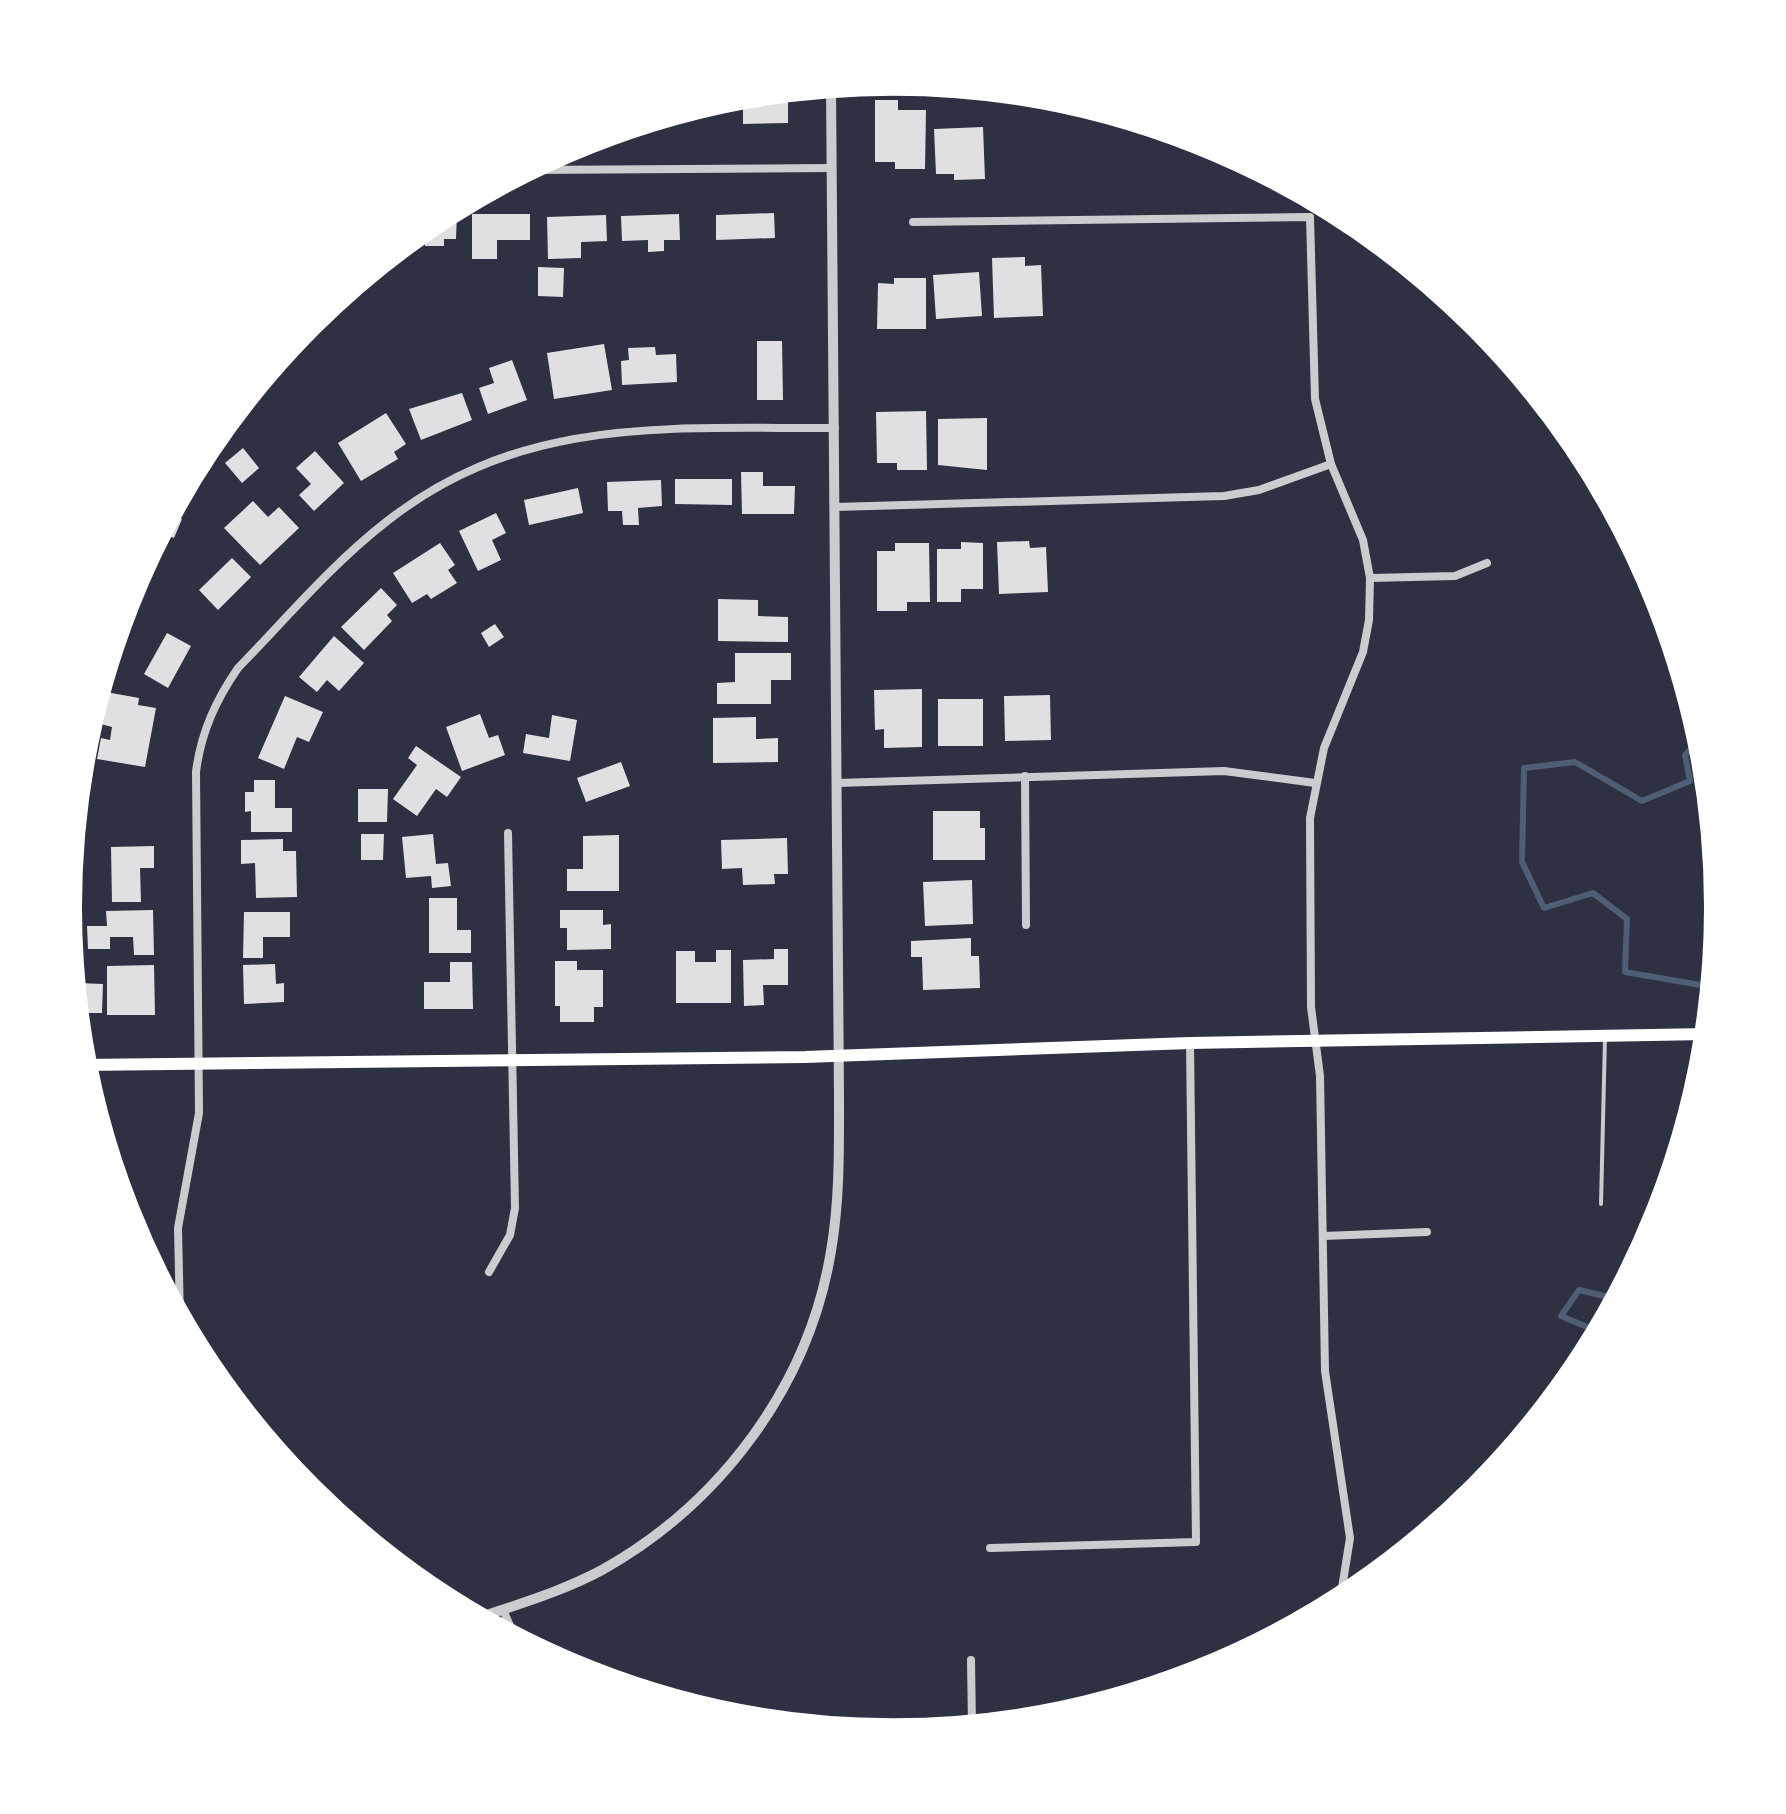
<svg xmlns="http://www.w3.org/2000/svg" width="1786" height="1814" font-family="'Roboto Condensed',sans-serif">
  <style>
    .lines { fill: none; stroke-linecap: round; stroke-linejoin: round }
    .stream { stroke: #4f5d75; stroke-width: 6 }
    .building { fill: #e0e0e3 }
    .service { stroke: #caccd0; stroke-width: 4 }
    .minor { stroke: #caccd0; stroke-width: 8 }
    .tertiary { stroke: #caccd0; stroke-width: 10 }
    .secondary { stroke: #fff; stroke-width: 12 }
    .rim { fill: none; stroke: #fff; stroke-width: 4 }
  </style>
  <rect width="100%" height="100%" fill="#2d3142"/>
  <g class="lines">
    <!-- stream -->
    <g class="stream">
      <polyline points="1702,739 1685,755 1690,781 1642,801 1575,762 1524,768 1522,862 1544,908 1593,893 1627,919 1625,972 1712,987"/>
      <polyline points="1599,1332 1561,1316 1579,1290 1617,1299"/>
    </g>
  </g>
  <!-- building -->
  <g class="building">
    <polygon points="788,90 788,123 743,124 743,106 763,105 762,93"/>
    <polygon points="875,100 898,100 898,110 926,110 925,169 895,169 895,162 875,162"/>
    <polygon points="665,116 666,126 633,127 633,126"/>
    <polygon points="983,127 985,179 954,180 954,174 936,174 934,129"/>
    <polygon points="446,213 457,213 456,239 444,239 444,246 425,246 425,239 409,239"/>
    <polygon points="774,213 775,238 716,240 716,215"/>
    <polygon points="472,214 530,214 530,240 497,240 497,259 472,259"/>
    <polygon points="679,214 680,240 664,240 664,251 648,252 648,240 622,241 621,216"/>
    <polygon points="606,215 607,241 581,242 581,258 548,259 547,217"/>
    <polygon points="1025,257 1025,266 1041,265 1043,316 994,318 992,258"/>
    <polygon points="538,267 564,268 563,297 538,296"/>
    <polygon points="979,272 982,316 936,319 933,275"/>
    <polygon points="894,278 926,278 926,329 877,329 878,283 894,284"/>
    <polygon points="757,341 782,341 783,400 757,400"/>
    <polygon points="604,344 612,390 554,399 547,353"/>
    <polygon points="655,347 656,355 676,354 677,382 622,385 621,361 629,360 628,348"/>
    <polygon points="512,360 527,400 488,414 479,388 494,383 489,368"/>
    <polygon points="462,393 472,420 421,440 409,409"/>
    <polygon points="926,411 927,470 897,470 897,463 877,463 876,412"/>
    <polygon points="386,413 406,444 394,452 398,459 361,481 338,443"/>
    <polygon points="987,418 987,470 938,465 938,419"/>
    <polygon points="243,448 259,468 242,483 225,463"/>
    <polygon points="315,451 344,483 314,511 299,495 311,484 296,468"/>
    <polygon points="741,472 763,472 763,486 795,486 794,514 742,514"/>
    <polygon points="675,479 732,479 732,505 675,504"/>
    <polygon points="661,480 662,506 638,508 639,525 623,525 622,511 608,511 607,482"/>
    <polygon points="578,488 583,513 529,525 524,500"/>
    <polygon points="253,501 268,517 279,507 299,528 260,565 224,528"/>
    <polygon points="496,513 506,533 492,540 501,560 478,571 459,531"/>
    <polygon points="170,514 182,519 174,538 160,533"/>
    <polygon points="1029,541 1030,548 1046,547 1048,592 999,594 997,542"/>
    <polygon points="961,542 983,543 983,589 961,589 961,602 937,602 937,549 961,549"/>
    <polygon points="440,543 455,565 448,570 457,583 431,599 427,594 412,603 393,573"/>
    <polygon points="895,543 929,543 930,602 907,602 907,611 877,611 877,551 895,551"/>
    <polygon points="232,558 251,577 218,610 199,590"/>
    <polygon points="381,588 397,605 387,615 392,621 364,650 341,627"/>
    <polygon points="718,599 758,600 758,616 788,617 788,642 718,641"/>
    <polygon points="495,624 504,637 489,647 481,633"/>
    <polygon points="167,633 191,646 168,688 144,674"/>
    <polygon points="334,636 364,663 339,691 327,680 317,692 299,677"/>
    <polygon points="735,653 791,653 791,680 771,680 771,704 717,704 717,683 735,682"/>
    <polygon points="922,689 922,747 884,748 884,729 875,730 874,690"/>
    <polygon points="106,692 139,698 138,705 156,708 145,767 97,759 101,738 110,740 112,727 101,724"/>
    <polygon points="1050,695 1051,740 1005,741 1004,696"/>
    <polygon points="285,696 323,712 309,742 297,737 284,769 258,758"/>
    <rect x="938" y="699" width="45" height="47"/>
    <polygon points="480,714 489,738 498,735 505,755 462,771 446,727"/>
    <polygon points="552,715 577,720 570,761 523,753 526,734 549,738"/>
    <polygon points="756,717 756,739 778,738 778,762 713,763 713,718"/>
    <polygon points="416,746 461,777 447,797 436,789 417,816 393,799 417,765 408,758"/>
    <polygon points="621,762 630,786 586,802 577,778"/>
    <polygon points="254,780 275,780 275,808 292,808 292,832 251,832 251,811 245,812 245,792 254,792"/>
    <polygon points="358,789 388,789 387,822 358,822"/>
    <polygon points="933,811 980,811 980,828 985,828 985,860 933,860"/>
    <polygon points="361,834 384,834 383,860 361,860"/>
    <polygon points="433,834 436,864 448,863 451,886 432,888 431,876 406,878 402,837"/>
    <polygon points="619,835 619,891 567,891 567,869 583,869 583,836"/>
    <polygon points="787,838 788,874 774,874 775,884 743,885 742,868 722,869 721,840"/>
    <polygon points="283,839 283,851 296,851 297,897 256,898 255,863 241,864 241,840"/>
    <polygon points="154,846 154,868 140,868 141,902 112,902 111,847"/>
    <polygon points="972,880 973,924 925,926 923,882"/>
    <polygon points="429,898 457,898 457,930 471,930 471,953 429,953"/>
    <polygon points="153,910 154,955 134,955 133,937 110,937 110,949 88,949 87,926 107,926 106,911"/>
    <polygon points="560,910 603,910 603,925 611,924 611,949 567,950 567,928 560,928"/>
    <polygon points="244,912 290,912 290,937 263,937 263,958 243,958"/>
    <polygon points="971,938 971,956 979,956 980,988 923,990 922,957 911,957 911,941"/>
    <polygon points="774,949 788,949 788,985 763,985 764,1005 744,1006 743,960 774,959"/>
    <polygon points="716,950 731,950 731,1003 676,1003 676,951 695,951 695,962 716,962"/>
    <polygon points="555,961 577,961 577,970 603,970 603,1007 594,1007 594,1022 560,1022 560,1006 555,1006"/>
    <polygon points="450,962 472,962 473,1009 424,1009 424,982 450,982"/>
    <polygon points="275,964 276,984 284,983 284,1002 244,1004 243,965"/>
    <polygon points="154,965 155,1015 107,1015 107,966"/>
    <polygon points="77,983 103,984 102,1013 76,1013"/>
  </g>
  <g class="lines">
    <!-- service -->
    <polyline class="service" points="1601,1204 1605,1038"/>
    <!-- minor -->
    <g class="minor">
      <polyline points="527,170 832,168"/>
      <polyline points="913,222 1310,217 1315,399 1331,464 1363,540 1370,578 1369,620 1363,652 1324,748 1310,818 1311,1007 1320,1076 1325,1371 1350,1538 1342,1588"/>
      <polyline points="835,507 1224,496 1259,490 1331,464"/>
      <polyline points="1370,578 1455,576 1487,563"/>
      <polyline points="1025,776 1026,925"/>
      <polyline points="837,783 1224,771 1315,783"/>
      <polyline points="1323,1236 1427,1232"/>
      <polyline points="489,1272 510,1235 515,1208 508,833"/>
      <path d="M180,1320L178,1228L199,1113L196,772C201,732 216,700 238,668C286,619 332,564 386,522C523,414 671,429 835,428"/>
      <polyline points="990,1548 1196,1542 1190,1043"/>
      <polyline points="503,1610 516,1639"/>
      <polyline points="971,1660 972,1726"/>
    </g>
    <!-- tertiary -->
    <path class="tertiary" d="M478,1618C519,1604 563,1591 602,1570C720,1504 809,1386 831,1251C840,1199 839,1146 839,1094L831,86"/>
    <!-- secondary -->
    <polyline class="secondary" points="82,1065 805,1057 1190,1043 1707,1034"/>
  </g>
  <!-- crop -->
  <path d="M0 0H1786V1814H0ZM80 907a813 813 0 1 1 1626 0a813 813 0 1 1-1626 0Z" fill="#fff" fill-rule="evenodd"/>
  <path class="rim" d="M80 907a813 813 0 1 1 1626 0a813 813 0 1 1-1626 0Z"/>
</svg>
